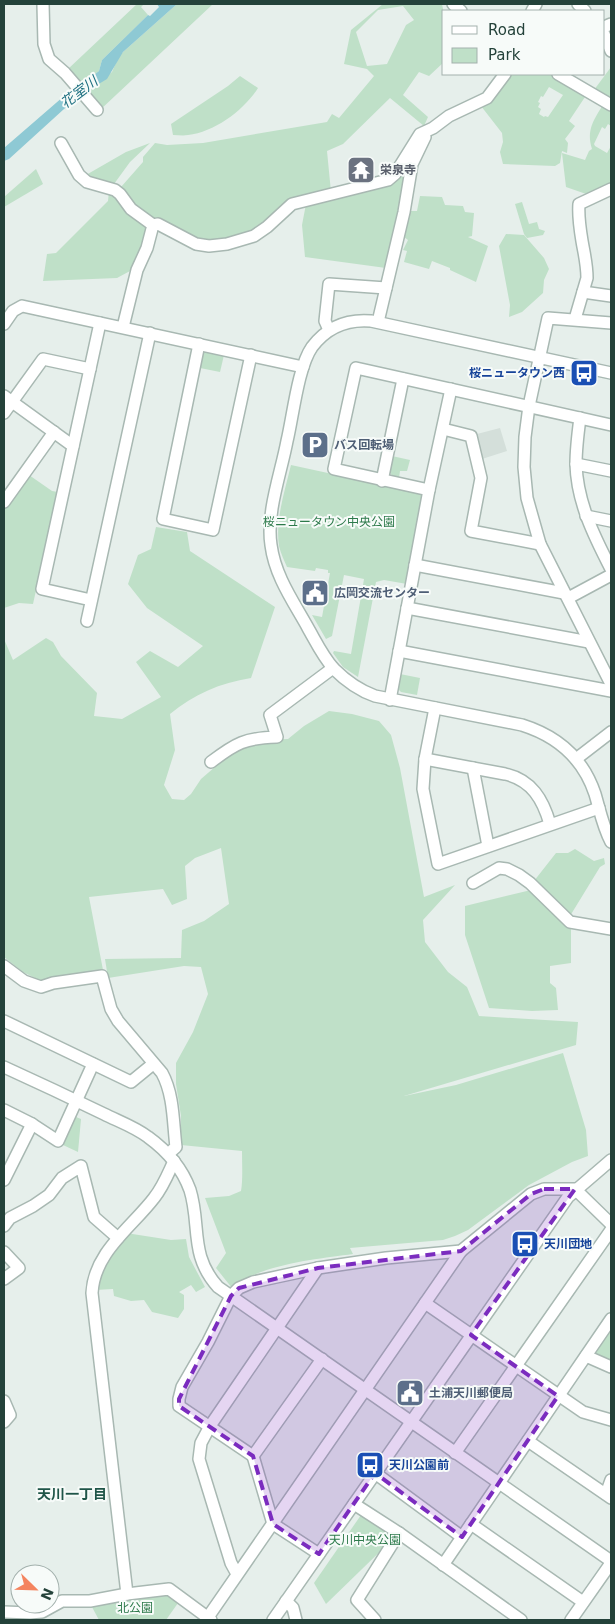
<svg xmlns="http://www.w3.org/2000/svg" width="615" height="1624" font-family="'DejaVu Sans','Noto Sans JP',sans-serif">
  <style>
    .built { fill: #d4dfda }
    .green { fill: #bfe0c8; fill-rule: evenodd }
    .water { fill: #8ec9d4 }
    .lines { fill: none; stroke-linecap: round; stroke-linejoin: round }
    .minor-casing { stroke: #a8b8b2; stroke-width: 14 }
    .minor { stroke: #fff; stroke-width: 11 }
    .marked { fill: #7b2cbf; fill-opacity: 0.2; stroke: #7b2cbf; stroke-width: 4; stroke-dasharray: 10 6; stroke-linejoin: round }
    .labels { text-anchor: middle; stroke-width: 4; stroke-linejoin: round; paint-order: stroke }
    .worship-label { font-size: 12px; font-weight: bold; fill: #5b616d; stroke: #f7fbf9; text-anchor: start }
    .transit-label { font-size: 12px; font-weight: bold; fill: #164399; stroke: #f7fbf9; text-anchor: start }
    .service-label { font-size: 12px; font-weight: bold; fill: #4e5e75; stroke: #f7fbf9; text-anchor: start }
    .park-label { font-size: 12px; fill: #2d7a4b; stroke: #f7fbf9 }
    .water-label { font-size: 14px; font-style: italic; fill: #1c6f80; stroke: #f7fbf9 }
    .neighbourhood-label { font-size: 14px; font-weight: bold; fill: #1f5548; stroke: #f7fbf9 }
  </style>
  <rect width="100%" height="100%" fill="#e6efeb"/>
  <!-- built -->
  <polygon class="built" points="500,428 507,451 482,459 477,434"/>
  <!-- green -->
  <g class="green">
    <polygon points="137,4 144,4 141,7 148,15 102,60 99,71 81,85 67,70"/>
    <polygon points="177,4 213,4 100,110 85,93 112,72 118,58 123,52"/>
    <path d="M383,4H442L444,14V62L429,76L419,72L403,95L428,117L424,126L390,98L343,144L327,151L331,192L292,200L250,234L239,238L199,242L153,221L133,207L121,187L143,162V157L155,143L167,145L203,143L327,122L332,114L339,118L374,76L367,69L344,64L351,30ZM403,6L414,20L406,25L387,64L367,66L356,32L378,10Z"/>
    <polygon points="611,67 611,101 594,90"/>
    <path d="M511,74H552L587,94L569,121L575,126L565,139L568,143L567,153L562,151L560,163L555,166L503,164L500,152L503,142L502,133L481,106L492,100ZM549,87L563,95L548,117L545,116L544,117L539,114L541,109L538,107L540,103L538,102L541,96L543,97Z"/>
    <path d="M240,76L258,88C244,110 215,132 188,135C183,136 178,135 173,135L171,124L228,86Z"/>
    <path d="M604,103L611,108V126L608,124L605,129L602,127L594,144L595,146L607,153L611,146V184L589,195L566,187L562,153L585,160L589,151L592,149C586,129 594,120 604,103Z"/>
    <polygon points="150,143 130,162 114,184 91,178 86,175 126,152"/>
    <polygon points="414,149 386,268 305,257 302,225 306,204 387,183"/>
    <polygon points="36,169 43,184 4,207 4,197"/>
    <polygon points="109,191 149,229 139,260 130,271 117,278 43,281 47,254 56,253 108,201"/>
    <polygon points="420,196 442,197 445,205 463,206 465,212 474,213 472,236 468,237 488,246 476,282 450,270 450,268 432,261 429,269 404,262 407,251 403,250 408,240 404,237 410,211 417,211"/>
    <polygon points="522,202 529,224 537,222 539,229 545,231 543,235 527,238 524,234 515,204"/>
    <polygon points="506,234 524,235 544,258 549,269 544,280 543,293 522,312 509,317 510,305 499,246"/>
    <polygon points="207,351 224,355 220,372 200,368 204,352"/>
    <polygon points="392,456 410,460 407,471 400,471 399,478 393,477 389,471"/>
    <path d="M291,465L420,493L424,499L407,584L384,580L376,582L358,677L343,667L333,653L334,651L351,654L364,579L344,575L332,636L326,639L312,615L322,617L330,573H328V570L316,568L315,571L287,567C284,560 281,554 279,546C275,520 285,490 291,465Z"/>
    <polygon points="29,475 52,491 58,492 33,604 19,603 4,608 4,510"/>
    <path d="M156,527L187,532L190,551L275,607L251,678C220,683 194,694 170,714L175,750L164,785L172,799L184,800L191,794L201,779L237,748L268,740L288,739L304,726L329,711L352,714L379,721L391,735L400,768L424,897L455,885L423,920L425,942L448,972L467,987L479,1016L578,1022L576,1045L404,1096L456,1085L563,1053L586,1130L588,1156L572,1162L529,1185L468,1230L455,1236L443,1240L350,1248L353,1254C318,1259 260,1264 232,1288L216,1268L226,1253L205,1198L229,1196L241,1191C243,1180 242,1163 242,1151L181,1145V1116L176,1084V1063L193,1032L208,994L201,967L184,966L108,978L105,959L181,958L182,930L204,921L229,904L221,848L195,858L185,866L187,899L172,905L163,889L89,897L103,970L41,981L23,972L4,957V639L13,660L46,638L53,642L61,656L97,693L94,716L122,719L161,697L136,662L150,651L178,667L203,646L147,608L128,584L138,555L151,549Z"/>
    <polygon points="400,674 420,678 417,695 401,692 398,689"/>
    <polygon points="575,849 594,861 604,858 605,864 600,867 570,916 534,881 556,853 568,853"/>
    <polygon points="531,890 571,925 571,963 550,966 550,983 556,988 558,1010 532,1011 489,1008 465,935 465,906"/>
    <polygon points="76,1117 81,1119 78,1152 63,1145"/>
    <polygon points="126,1233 171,1240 186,1239 189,1257 205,1287 196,1292 191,1285 179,1292 184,1295 184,1309 178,1318 152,1312 144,1300 131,1301 114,1296 113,1289 95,1290 100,1273"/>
    <polygon points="611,1326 611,1364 594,1353"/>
    <polygon points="361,1515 395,1537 326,1604 314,1583"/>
    <polygon points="133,1595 166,1595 178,1603 166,1620 99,1620 92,1607"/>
  </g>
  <!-- water -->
  <polygon class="water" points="157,4 177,4 123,52 107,79 92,88 64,109 9,159 4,161 4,148 71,90 81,85 99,71 102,60 148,15 150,16 159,7"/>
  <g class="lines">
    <defs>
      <g id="minor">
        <polyline points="43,4 44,44 49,59 65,73 97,110"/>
        <polyline points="453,4 461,11"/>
        <polyline points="578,4 585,11"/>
        <polyline points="532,11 536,4"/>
        <polyline points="604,27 611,24"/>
        <polyline points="604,34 611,51"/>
        <polyline points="558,74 611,105"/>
        <polyline points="61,143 79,175 87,182 115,190 120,194 131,209 153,225 147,248 137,270 123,327"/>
        <polyline points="153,225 158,224 196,244 209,246 227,244 254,236 267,227 292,204 388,180 395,174 420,134 433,128 449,116 487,98 505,74"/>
        <polyline points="583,292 611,296"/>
        <path d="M575,319L587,278C587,264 584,253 582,241C580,229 578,216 579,204L611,189"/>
        <polyline points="378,322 404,212 412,164 425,137"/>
        <polyline points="611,323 548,318 529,406 525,437 524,467 527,498 540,544 611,684"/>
        <polyline points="4,324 13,311 22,306 303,367"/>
        <polyline points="329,330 325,321 329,284 386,288"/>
        <polyline points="199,344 163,519 213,530 251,355"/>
        <path d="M611,373L371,321C347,319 327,327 312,347C298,367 293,416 287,441C281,473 266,513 271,545C275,576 293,601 308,628C316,642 323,657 334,669C346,681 358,690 375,696L522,725C557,736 583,758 595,794C600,811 603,827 611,842"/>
        <polyline points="4,396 73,446"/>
        <polyline points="4,413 43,359 90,369"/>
        <path d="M580,418C578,433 576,448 576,464C577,502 594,536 611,569"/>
        <polyline points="443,429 471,436 481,478 471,531 540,544"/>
        <polyline points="576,464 611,471"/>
        <polyline points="382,481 403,379"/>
        <polyline points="429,490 334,469 356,368 611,425"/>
        <polyline points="4,502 54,432"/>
        <polyline points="586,516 611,521"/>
        <polyline points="415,565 564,593"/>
        <polyline points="572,596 611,575"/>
        <polyline points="91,600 42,589 100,323"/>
        <polyline points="407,608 589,642"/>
        <polyline points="87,621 150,333"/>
        <polyline points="399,651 611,691"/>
        <polyline points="390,700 429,490 451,389"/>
        <polyline points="435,708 425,759 423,789 438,864 599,808"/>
        <path d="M425,759L505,774C532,780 543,800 550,824"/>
        <polyline points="576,759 611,732"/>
        <path d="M211,762C236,743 245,738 277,737L270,715L333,668"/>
        <polyline points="473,768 488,846"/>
        <polyline points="473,883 499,868 507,869 519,875 530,883 570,922 611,929"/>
        <path d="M4,966L24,981L41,987L53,983L102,976L111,1009L118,1021L162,1073C174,1095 173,1123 176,1147L168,1154"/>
        <polyline points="4,1021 131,1082 153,1064"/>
        <path d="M4,1067C37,1082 71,1098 104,1114C118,1121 135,1127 148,1137C166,1150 182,1168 190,1190C201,1225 189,1255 218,1287L611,1561"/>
        <polyline points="4,1110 32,1124 58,1141 93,1064"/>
        <polyline points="4,1180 32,1124"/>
        <polyline points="4,1226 10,1218 33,1206 49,1195 62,1178 81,1166 94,1217 118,1238"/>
        <polyline points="4,1252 19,1268 4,1279"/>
        <polyline points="425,1303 583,1412 611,1420"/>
        <polyline points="586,1356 611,1367"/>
        <polyline points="322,1359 253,1456 179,1406 179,1399 182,1387 208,1342 231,1296 239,1288 253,1282 318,1268 386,1258 461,1251 531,1194 544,1189 575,1189 611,1224"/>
        <polyline points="4,1401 10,1415 4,1422"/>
        <polyline points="528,1441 611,1498"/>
        <polyline points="455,1453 611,1230"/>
        <polyline points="253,1456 273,1524 319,1554"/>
        <polyline points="375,1473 462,1537"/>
        <polyline points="606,1494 611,1480"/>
        <polyline points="354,1504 399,1533 521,1620"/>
        <polyline points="471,1524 583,1602"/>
        <polyline points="443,1565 611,1319"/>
        <polyline points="237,1574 231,1563 199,1459 201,1443 210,1426 318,1268"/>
        <path d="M127,1594L92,1293C94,1252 132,1227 154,1198C163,1187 168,1174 174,1161"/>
        <polyline points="286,1601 293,1608 296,1620"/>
        <polyline points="4,1612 30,1613 42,1612 62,1601 90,1601 127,1594 169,1589 211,1620"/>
        <polyline points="206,1620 461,1251"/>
        <polyline points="273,1620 568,1197 611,1160"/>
        <polyline points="375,1620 357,1600 399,1533"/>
        <polyline points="571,1620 611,1563"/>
      </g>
    </defs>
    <!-- minor casing -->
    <use href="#minor" class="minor-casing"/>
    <!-- minor -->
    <use href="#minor" class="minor"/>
  </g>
  <!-- marked area -->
  <path class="marked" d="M544,1189H575L471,1335L558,1396L462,1537L375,1473L319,1554L273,1524L253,1456L179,1406V1399L231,1296L239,1288L318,1268L461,1251L531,1194Z"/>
  <!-- icons -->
  <defs>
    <symbol id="temple-square" viewBox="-11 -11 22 22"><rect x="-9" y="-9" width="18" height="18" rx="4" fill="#6b7280" stroke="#f7fbf9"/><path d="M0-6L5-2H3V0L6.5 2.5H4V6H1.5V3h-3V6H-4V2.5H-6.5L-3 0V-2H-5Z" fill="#fff"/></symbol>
    <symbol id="bus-square" viewBox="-11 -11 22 22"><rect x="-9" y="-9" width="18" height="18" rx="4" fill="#1a4fb4" stroke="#f7fbf9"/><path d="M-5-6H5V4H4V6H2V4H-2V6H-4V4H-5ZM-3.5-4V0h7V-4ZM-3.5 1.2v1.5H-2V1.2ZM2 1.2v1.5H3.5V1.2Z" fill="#fff"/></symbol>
    <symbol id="parking-square" viewBox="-11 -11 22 22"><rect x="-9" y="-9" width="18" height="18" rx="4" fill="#5c6f8a" stroke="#f7fbf9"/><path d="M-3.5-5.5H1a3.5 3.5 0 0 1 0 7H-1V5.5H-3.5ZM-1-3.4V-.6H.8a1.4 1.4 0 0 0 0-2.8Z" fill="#fff"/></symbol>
    <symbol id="civic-square" viewBox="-11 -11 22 22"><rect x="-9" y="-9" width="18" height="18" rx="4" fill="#5c6f8a" stroke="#f7fbf9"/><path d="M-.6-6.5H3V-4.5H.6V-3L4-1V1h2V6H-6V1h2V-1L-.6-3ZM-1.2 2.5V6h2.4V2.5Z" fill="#fff"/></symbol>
  </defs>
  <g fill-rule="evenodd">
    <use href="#temple-square" x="345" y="154" width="32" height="32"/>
    <use href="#bus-square" x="568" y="357" width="32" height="32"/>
    <use href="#parking-square" x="299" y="429" width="32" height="32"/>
    <use href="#civic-square" x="299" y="577" width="32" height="32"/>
    <use href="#bus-square" x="509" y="1228" width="32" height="32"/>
    <use href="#civic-square" x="394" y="1377" width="32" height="32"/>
    <use href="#bus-square" x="354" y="1449" width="32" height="32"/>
  </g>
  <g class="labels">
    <!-- worship labels -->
    <g class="worship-label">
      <text x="380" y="174">栄泉寺</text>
    </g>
    <!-- transit labels -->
    <g class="transit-label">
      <text x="565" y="377" text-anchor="end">桜ニュータウン西</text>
      <text x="544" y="1248">天川団地</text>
      <text x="389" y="1469">天川公園前</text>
    </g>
    <!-- service labels -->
    <g class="service-label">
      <text x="334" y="449">バス回転場</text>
      <text x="334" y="597">広岡交流センター</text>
      <text x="429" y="1397">土浦天川郵便局</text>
    </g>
    <!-- park labels -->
    <g class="park-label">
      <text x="329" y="526">桜ニュータウン中央公園</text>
      <text x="365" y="1544">天川中央公園</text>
      <text x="135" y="1612">北公園</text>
    </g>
    <!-- water labels -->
    <g class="water-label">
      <text transform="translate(79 92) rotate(-37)" y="5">花室川</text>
    </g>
    <!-- neighbourhood labels -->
    <g class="neighbourhood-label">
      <text x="72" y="1499">天川一丁目</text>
    </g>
  </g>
  <!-- border -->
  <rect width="615" height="1624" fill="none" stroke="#24423a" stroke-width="10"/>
  <!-- legend -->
  <rect x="442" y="10" width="162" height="65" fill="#f7fbf9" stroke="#a3b1ad"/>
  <rect x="452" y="26" width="25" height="8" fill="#ffffff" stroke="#a3b1ad"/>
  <text x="488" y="35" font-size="15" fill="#24423a">Road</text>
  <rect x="452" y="48" width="25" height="15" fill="#bfe0c8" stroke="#a3b1ad"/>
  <text x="488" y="60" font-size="15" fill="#24423a">Park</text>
  <!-- north arrow -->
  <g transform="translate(35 1589) rotate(113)"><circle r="24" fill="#f7fbf9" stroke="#a3b1ad"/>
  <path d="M0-4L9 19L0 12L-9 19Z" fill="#f4845f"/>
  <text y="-8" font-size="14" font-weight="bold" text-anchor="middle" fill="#24423a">N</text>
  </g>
</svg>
